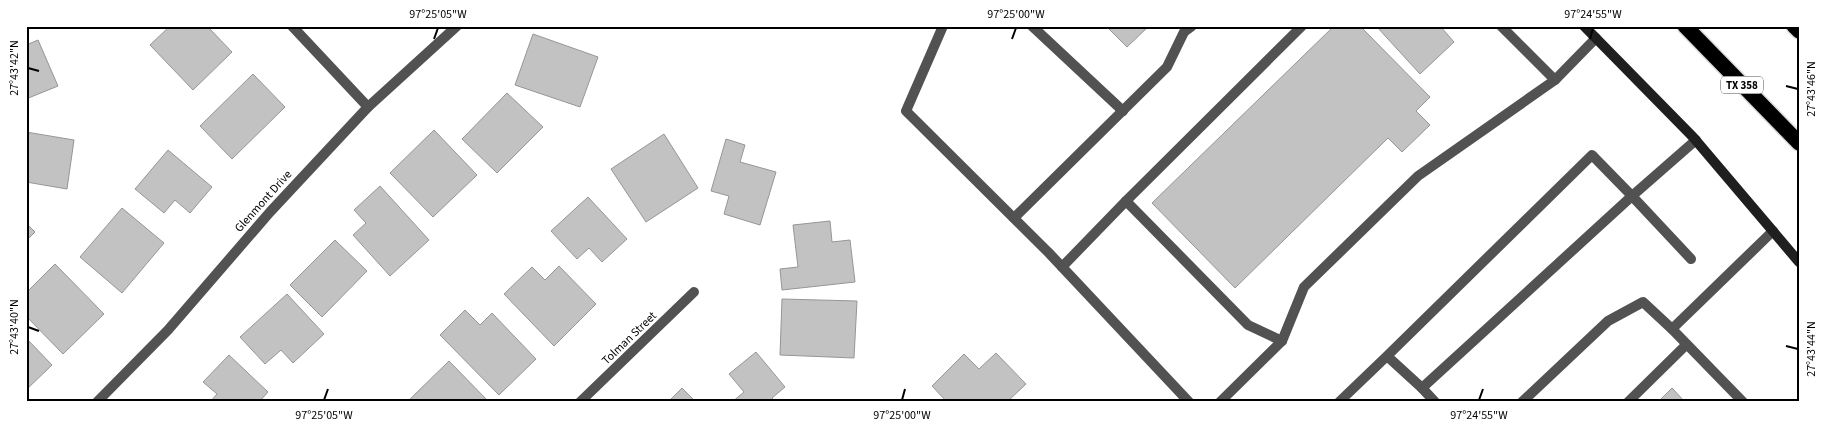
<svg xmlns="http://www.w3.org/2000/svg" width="1825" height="428" font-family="'Source Sans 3',sans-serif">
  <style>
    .building { fill: #c2c2c2; stroke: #969696 }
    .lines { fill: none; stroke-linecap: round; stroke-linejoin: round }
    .motorway-casing { stroke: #dbdbdb; stroke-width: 18 }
    .service { stroke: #525252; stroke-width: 10 }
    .minor { stroke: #525252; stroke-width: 10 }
    .secondary { stroke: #1f1f1f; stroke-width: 10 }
    .motorway { stroke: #000; stroke-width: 15 }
    .ticks { fill: none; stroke: #000; stroke-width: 2 }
    .labels { text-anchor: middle; stroke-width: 4; stroke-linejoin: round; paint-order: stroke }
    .shield { fill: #fff; stroke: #4c4c4c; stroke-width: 1 }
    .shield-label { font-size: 11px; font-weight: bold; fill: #000 }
    .street-label { font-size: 12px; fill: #000; stroke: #fff }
    .neatline { fill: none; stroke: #000; stroke-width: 2 }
    .ticks-label { font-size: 12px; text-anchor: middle; fill: #000 }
  </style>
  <rect width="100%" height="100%" fill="#fff"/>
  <!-- building -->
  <g class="building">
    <polygon points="170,26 207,26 232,52 193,90 150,45"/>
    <polygon points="1106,26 1149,26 1127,47"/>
    <polygon points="1334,26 1360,26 1430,97 1416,111 1430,125 1402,152 1388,138 1235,288 1152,203"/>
    <polygon points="1440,26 1454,42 1420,74 1377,27"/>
    <polygon points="533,34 598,57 580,107 515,85"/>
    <polygon points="38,40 58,86 26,99 26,45"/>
    <polygon points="253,74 285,107 232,159 200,126"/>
    <polygon points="507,93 543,127 497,173 462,139"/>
    <polygon points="434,130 477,175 433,217 390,173"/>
    <polygon points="26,132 74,140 67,189 26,182"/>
    <polygon points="664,134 698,188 646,222 611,169"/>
    <polygon points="726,139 745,145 740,162 776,172 760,225 724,214 729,196 711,191"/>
    <polygon points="168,150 212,187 190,213 175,200 164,213 135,189"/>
    <polygon points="380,186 429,240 390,276 353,235 366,223 354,210"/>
    <polygon points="588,197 627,239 602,262 589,248 577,259 551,231"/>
    <polygon points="122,208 164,243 122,293 80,257"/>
    <polygon points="830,221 832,242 850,240 855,282 782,290 780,269 798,267 793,225"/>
    <polygon points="26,223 35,232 26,241"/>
    <polygon points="335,240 367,271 322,317 290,285"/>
    <polygon points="55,264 104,314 63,354 26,316 26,293"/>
    <polygon points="559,266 596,304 554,346 504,294 532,267 545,280"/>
    <polygon points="287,294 324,334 293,363 281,350 265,364 240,337"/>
    <polygon points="782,299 857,301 854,358 780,355"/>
    <polygon points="465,310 480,325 492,313 536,359 499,395 440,335"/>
    <polygon points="26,338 52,365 26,390"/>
    <polygon points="756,352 785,387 772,398 775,402 732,402 744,392 729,374"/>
    <polygon points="996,353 1026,384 1007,402 947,402 932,386 964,354 979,369"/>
    <polygon points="229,355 268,392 259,402 210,402 217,394 203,382"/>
    <polygon points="449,361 489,402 407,402"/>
    <polygon points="682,388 696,402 668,402"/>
    <polygon points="1672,388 1685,402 1658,402"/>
  </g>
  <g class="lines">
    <defs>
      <g id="motorway">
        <polyline points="1685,26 1799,143"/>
        <polyline points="1794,26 1799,31"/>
      </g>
    </defs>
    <!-- motorway casing -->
    <use href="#motorway" class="motorway-casing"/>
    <!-- service -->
    <g class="service">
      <polyline points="943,26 906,111 1049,253 1189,402"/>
      <polyline points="1032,26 1123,111"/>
      <polyline points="1555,80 1596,38"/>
      <polyline points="1014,218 1167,67 1184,32 1192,26"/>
      <polyline points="1691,259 1632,196 1696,140"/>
      <polyline points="1062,267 1126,201"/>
      <polyline points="1672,329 1743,402"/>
      <polyline points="1282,341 1248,325 1126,201 1302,26"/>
      <polyline points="1422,388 1435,402"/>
      <polyline points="1220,402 1282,341 1304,287 1418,176 1555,80 1501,26"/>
      <polyline points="1339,402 1387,356 1422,388 1632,196 1592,155 1387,356"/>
      <polyline points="1522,402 1608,321 1643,302 1672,329 1773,231"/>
      <polyline points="1628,402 1686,345"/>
    </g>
    <!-- minor -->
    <g class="minor">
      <polyline points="292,26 368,107"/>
      <polyline points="97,402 168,330 270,212 368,107 457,26"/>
      <polyline points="580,402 694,292"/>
    </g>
    <!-- secondary -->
    <polyline class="secondary" points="1584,26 1693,137 1799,262"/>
    <!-- motorway -->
    <use href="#motorway" class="motorway"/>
  </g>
  <!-- ticks -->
  <path class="ticks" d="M434,39L438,28M1012,39L1016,28M1590,39L1593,28M28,68L39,71M1786,86L1798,89M28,327L39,331M1786,346L1798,349M324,400L328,389M902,400L905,389M1479,400L1483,389"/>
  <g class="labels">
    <!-- shield labels -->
    <rect class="shield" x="1721" y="76.5" width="42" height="17" rx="4"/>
    <g class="shield-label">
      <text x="1742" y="89">TX 358</text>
    </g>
    <!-- street labels -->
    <g class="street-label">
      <text transform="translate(263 201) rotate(-48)" y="4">Glenmont Drive</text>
      <text transform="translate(629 338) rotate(-44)" y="4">Tolman Street</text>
    </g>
  </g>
  <!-- border -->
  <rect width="1825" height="428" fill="none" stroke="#ffffff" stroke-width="55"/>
  <rect x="28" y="28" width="1770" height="372" class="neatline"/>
  <g class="ticks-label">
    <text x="438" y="18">97°25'05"W</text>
    <text x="1016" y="18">97°25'00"W</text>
    <text x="1593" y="18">97°24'55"W</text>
    <text transform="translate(14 68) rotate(-90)" y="4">27°43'42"N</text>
    <text transform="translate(1811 89) rotate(-90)" y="4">27°43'46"N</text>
    <text transform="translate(14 327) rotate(-90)" y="4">27°43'40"N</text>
    <text transform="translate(1811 349) rotate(-90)" y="4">27°43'44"N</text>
    <text x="324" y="419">97°25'05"W</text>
    <text x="902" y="419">97°25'00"W</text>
    <text x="1479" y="419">97°24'55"W</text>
  </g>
</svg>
